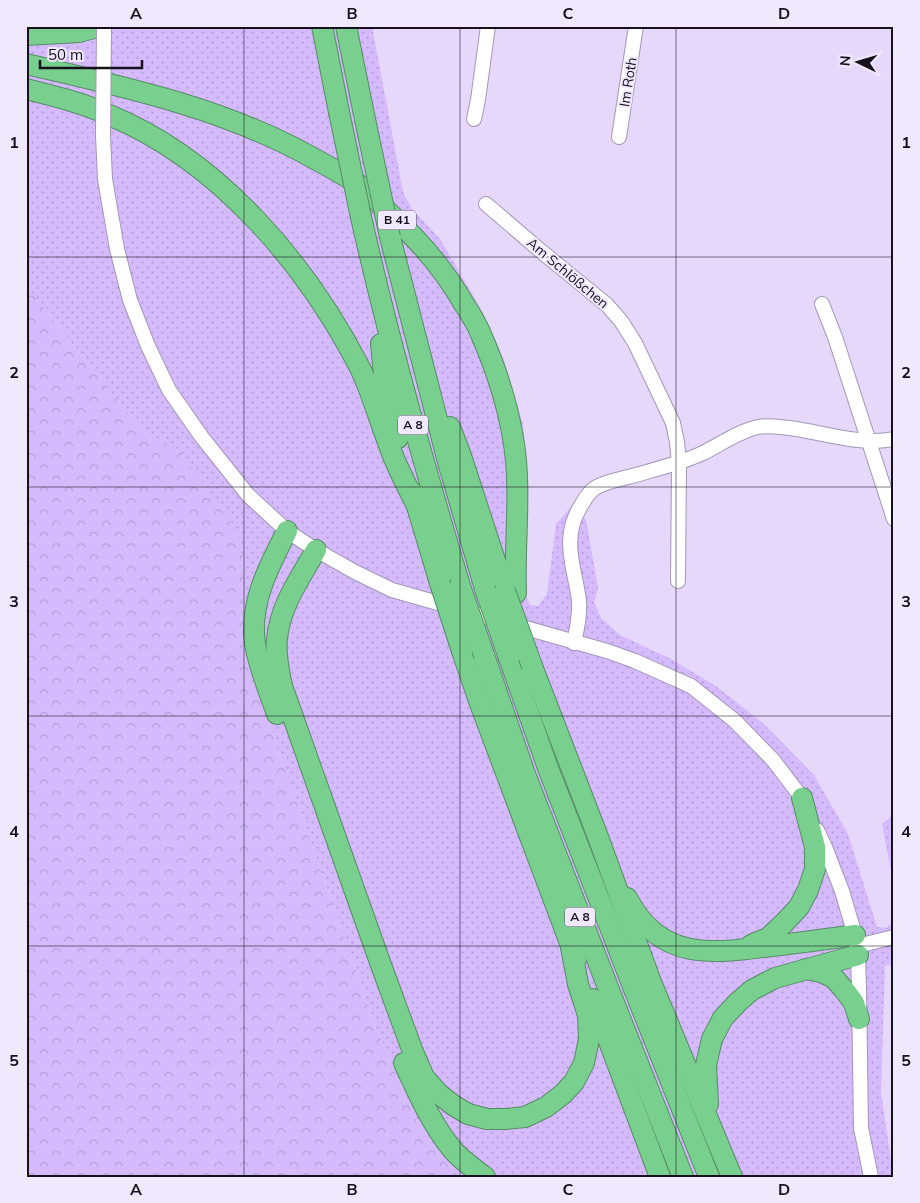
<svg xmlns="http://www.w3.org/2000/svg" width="920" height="1203" font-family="Mulish,sans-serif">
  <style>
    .grass { fill: url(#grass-dots) }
    .forest { fill: url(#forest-crowns) }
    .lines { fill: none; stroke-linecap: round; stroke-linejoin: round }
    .minor-casing { stroke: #a397b7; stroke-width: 16 }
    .highway-casing { stroke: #568c66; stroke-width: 22 }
    .minor { stroke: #fff; stroke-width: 14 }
    .highway { stroke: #79cf8e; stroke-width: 20 }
    .minor-bridge-casing { stroke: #a397b7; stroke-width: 16; stroke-linecap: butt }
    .highway-bridge-casing { stroke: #568c66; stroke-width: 22; stroke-linecap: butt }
    .minor-bridge { stroke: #fff; stroke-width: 14 }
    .highway-bridge { stroke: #79cf8e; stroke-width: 20 }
    .grid { fill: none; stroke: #16111c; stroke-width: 1; stroke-opacity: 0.55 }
    .labels { text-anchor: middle; stroke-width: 4; stroke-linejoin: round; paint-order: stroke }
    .shield { fill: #f0e8fd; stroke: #575260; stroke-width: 1 }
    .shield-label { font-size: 12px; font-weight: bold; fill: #16111c }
    .street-label { font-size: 14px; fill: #16111c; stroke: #f0e8fd }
    .neatline { fill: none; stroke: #16111c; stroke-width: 2 }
    .grid-label { font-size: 16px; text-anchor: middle; font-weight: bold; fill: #16111c }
  </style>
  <defs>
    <pattern id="grass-dots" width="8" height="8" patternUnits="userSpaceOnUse" patternTransform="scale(1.25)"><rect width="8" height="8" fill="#d5bafd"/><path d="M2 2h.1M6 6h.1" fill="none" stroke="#b69fd8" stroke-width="1.8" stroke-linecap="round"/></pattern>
    <pattern id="forest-crowns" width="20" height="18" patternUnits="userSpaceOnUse" patternTransform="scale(1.25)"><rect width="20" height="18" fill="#d5bafd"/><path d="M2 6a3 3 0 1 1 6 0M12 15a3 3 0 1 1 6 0" fill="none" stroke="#b69fd8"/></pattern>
  </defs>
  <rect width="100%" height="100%" fill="#e5d8fa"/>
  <!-- grass -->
  <g class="grass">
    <polygon points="26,26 372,26 403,192 412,209 440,239 480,307 504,360 523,424 527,486 527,554 525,593 530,605 538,606 547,594 556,524 573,505 586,520 598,588 594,602 601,618 620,635 671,659 716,686 764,724 814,775 848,834 877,927 887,928 894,920 894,964 885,966 881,1092 891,1161 894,1171 894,1177 460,1177 441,1158 416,1120 377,1030 244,652 241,623 244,561 178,450 145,432 113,395 26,286"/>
    <polygon points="894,814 894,886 882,824"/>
  </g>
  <!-- forest -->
  <polygon class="forest" points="26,286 113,395 145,432 178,449 235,526 244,561 241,623 244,652 377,1030 416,1120 441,1158 460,1177 26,1177"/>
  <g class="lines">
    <defs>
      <g id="minor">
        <polyline points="474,119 478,100 488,26"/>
        <polyline points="103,136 105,179 117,249 130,300 148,346 169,390 201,436 248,495 287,531 316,550 355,572 392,590 607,651 635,661 691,686 735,721 773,760 802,798 806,806"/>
        <polyline points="619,137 636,26"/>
        <polyline points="486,204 542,252 607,305 621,321 635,343 673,423 677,442 679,464 678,581"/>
        <polyline points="822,304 835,337 894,519"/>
        <path d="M574,643C577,629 580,615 579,601C576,575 565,549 573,523C576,513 587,493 595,488C604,482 617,480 628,477C653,470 679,464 703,453C721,444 739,431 758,427C768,425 779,427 789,428C823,432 860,446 894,439"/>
        <polyline points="817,830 825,847 842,891 855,935 858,955 859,988 861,1128 871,1177"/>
        <polyline points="857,946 894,937"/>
      </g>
      <g id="highway">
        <polyline points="322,26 339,112"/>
        <polyline points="346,26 367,129"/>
        <polyline points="26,35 79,32 101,26"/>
        <path d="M26,64C125,87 224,108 313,158C328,166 345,175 359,185C370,193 380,203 389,213C419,240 444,269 464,304C470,313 476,323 480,332C495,366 507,402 513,438C522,488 514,542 516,593"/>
        <path d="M26,89C54,96 83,103 109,115C219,160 307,265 360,368C364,376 367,384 370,392C378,414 385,435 393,456C400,473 408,488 416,504"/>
        <path d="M361,217C389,342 424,464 460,586"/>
        <polyline points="390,237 448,462 485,589"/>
        <polyline points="381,344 384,375 398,438"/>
        <polyline points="450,427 461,456 505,591"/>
        <polyline points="413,493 440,583"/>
        <path d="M316,550C300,578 280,606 277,639C275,655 279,671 282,686L381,965L413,1052L424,1077L439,1094L453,1105L468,1114L487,1119H506L525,1117L546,1107L563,1094L574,1082L584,1063L589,1039L588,1015L578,984L571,947"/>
        <polyline points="462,651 479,701 576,959"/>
        <polyline points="484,655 525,774 611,995 683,1177"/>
        <polyline points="509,658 548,768 634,989 709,1177"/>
        <polyline points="532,666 598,837 651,982 732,1177"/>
        <path d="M277,714C269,691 259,668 255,644C249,603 269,566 287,531"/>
        <path d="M627,898C660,961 711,954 771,946C799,943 827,939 855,935"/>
        <polyline points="751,945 768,938 785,922 799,907 808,890 815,869 815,847 802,798"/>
        <polyline points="806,969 821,972 834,978 846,992 854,1003 859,1019"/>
        <polyline points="593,999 660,1177"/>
        <path d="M404,1063C418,1093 431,1123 452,1149C461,1160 473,1168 485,1177"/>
        <polyline points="708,1104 706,1065 712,1039 723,1018 738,1002 752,990 775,978 858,955"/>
      </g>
    </defs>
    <!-- minor casing -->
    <use href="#minor" class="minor-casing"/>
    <!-- highway casing -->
    <use href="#highway" class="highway-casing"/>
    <!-- minor -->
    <use href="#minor" class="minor"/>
    <!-- highway -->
    <use href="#highway" class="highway"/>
    <defs>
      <polyline id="minor-bridge" points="103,136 104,26"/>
      <g id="highway-bridge">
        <polyline points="339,112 361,217"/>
        <polyline points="367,129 390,237"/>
        <polyline points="440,583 462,651"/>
        <polyline points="460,586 484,655"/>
        <polyline points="485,589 509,658"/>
        <polyline points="505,591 532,666"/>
      </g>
    </defs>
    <!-- minor-bridge casing -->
    <use href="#minor-bridge" class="minor-bridge-casing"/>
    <!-- highway-bridge casing -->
    <use href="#highway-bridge" class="highway-bridge-casing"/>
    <!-- minor-bridge -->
    <use href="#minor-bridge" class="minor-bridge"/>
    <!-- highway-bridge -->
    <use href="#highway-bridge" class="highway-bridge"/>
  </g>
  <!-- grid -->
  <path class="grid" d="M244,26V1177M460,26V1177M676,26V1177M26,257H894M26,487H894M26,716H894M26,946H894"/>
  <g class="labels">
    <!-- shield labels -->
    <g class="shield">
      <rect x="378" y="210.5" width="38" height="19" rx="4"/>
      <rect x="398" y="415.5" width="30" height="19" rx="4"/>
      <rect x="565" y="907.5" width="30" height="19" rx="4"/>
    </g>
    <g class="shield-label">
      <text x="397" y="224">B 41</text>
      <text x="413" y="429">A 8</text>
      <text x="580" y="921">A 8</text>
    </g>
    <!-- street labels -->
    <g class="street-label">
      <text transform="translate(628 82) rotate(-81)" y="5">Im Roth</text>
      <text transform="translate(568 273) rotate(40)" y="5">Am Schlößchen</text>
    </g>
  </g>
  <!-- border -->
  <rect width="920" height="1203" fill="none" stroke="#f0e8fd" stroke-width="55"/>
  <!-- north arrow -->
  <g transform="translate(858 62) rotate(275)" stroke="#f0e8fd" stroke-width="4" paint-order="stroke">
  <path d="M0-4L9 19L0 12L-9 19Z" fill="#16111c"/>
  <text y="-8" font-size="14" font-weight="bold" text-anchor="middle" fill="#16111c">N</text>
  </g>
  <!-- scale -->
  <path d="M40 60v8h102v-8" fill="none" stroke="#16111c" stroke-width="2.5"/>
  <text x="48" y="60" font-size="15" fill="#16111c" stroke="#f0e8fd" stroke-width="4" paint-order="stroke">50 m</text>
  <rect x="28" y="28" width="864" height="1148" class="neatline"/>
  <g class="grid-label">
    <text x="136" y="19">A</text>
    <text x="352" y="19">B</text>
    <text x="568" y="19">C</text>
    <text x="784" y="19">D</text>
    <text x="14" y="148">1</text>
    <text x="906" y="148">1</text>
    <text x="14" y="378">2</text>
    <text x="906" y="378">2</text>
    <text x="14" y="607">3</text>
    <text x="906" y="607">3</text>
    <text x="14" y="837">4</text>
    <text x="906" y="837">4</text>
    <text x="14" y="1066">5</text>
    <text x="906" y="1066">5</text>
    <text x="136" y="1195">A</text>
    <text x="352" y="1195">B</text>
    <text x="568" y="1195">C</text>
    <text x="784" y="1195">D</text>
  </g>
</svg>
